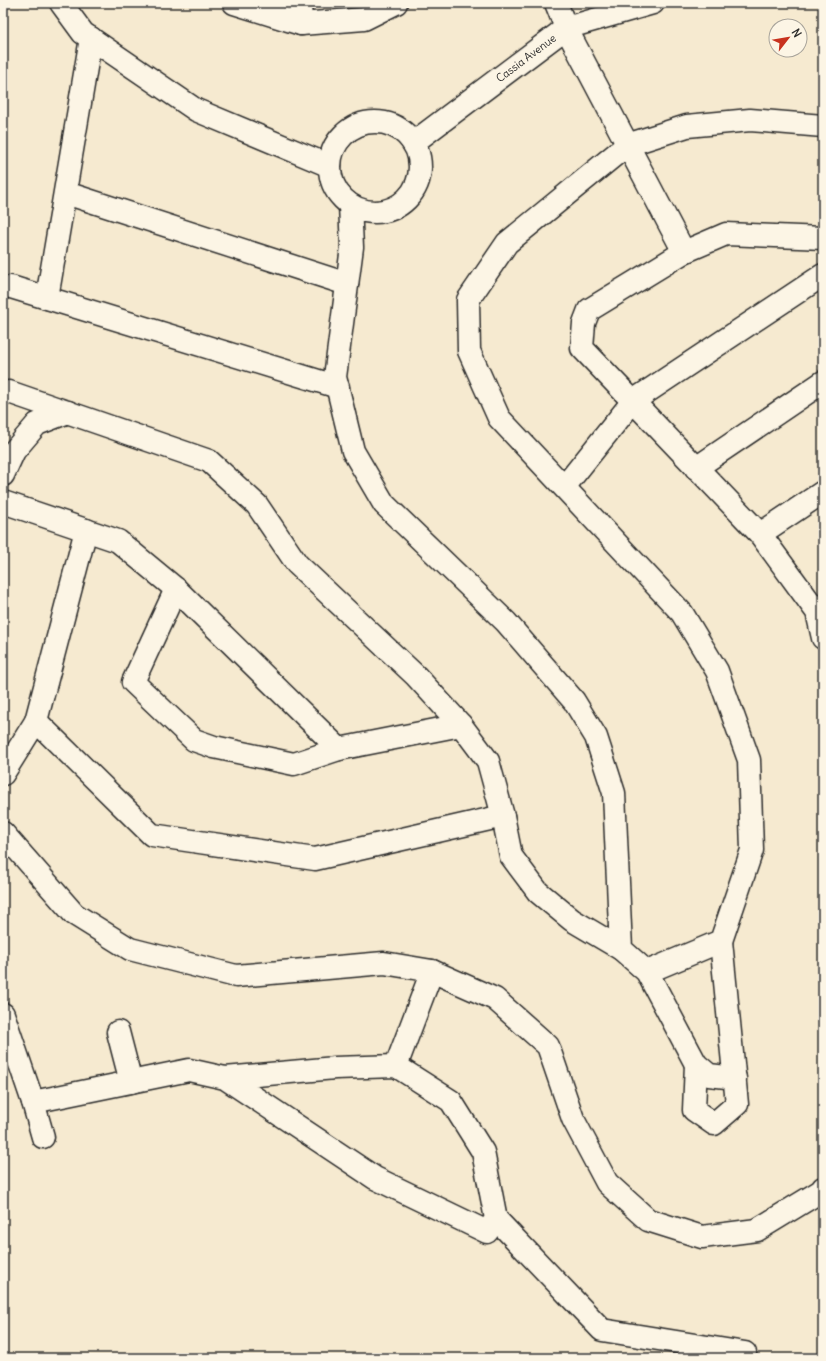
<svg xmlns="http://www.w3.org/2000/svg" width="826" height="1361" font-family="Delius,sans-serif">
  <style>
    .lines { fill: none; stroke-linecap: round; stroke-linejoin: round }
    .street-casing { stroke: #2b2b2b; stroke-width: 25 }
    .secondary-casing { stroke: #2b2b2b; stroke-width: 25 }
    .street { stroke: #fcf5e5; stroke-width: 22 }
    .secondary { stroke: #fcf5e5; stroke-width: 22 }
    .labels { text-anchor: middle; stroke-width: 3; stroke-linejoin: round; paint-order: stroke }
    .street-label { font-size: 11px; fill: #2b2b2b; stroke: #fcf5e5 }
  </style>
  <rect width="100%" height="100%" fill="#f6ead0"/>
  <filter id="ink" filterUnits="userSpaceOnUse"><feTurbulence type="fractalNoise" baseFrequency=".025" numOctaves="2"/><feDisplacementMap in="SourceGraphic" scale="8" xChannelSelector="R" yChannelSelector="G"/><feConvolveMatrix kernelMatrix="1 2 1 2 8 2 1 2 1" color-interpolation-filters="sRGB"/></filter>
  <g filter="url(#ink)">
    <g class="lines">
      <defs>
        <g id="street">
          <polyline points="61,3 83,33 196,110 330,166"/>
          <polyline points="234,3 301,24 364,19 396,3"/>
          <polyline points="300,3 301,24"/>
          <polyline points="566,28 684,252"/>
          <circle cx="375" cy="167" r="45"/>
          <polyline points="66,193 347,284"/>
          <polyline points="350,205 352,247 335,377 353,451 384,504 506,622 574,701 596,737 614,793 621,949 647,972 696,1064 709,1075 735,1078"/>
          <polyline points="823,238 726,234 684,252 589,310 584,323 582,348 760,534 817,612 823,638"/>
          <polyline points="11,287 338,387"/>
          <polyline points="47,298 91,38"/>
          <polyline points="9,392 209,461 257,505 297,564 416,676 461,725"/>
          <polyline points="696,468 823,382"/>
          <polyline points="3,475 14,451 37,424 68,412"/>
          <polyline points="565,486 633,401 823,275"/>
          <polyline points="3,502 118,541 176,589 339,749 461,725 488,761 503,816 511,856 538,892 572,920 621,949"/>
          <polyline points="760,534 823,492"/>
          <polyline points="176,589 133,682 194,740 214,747 294,764 339,749"/>
          <polyline points="36,721 152,835 315,859 503,816"/>
          <polyline points="3,774 36,721 86,530"/>
          <polyline points="3,833 74,914 130,949 236,976 384,963 432,971 495,999 548,1046 573,1119 607,1183 648,1220 702,1237 757,1230 821,1191 823,1188"/>
          <polyline points="647,972 721,941 752,850 749,760 717,671 682,613 499,418 469,351 468,300 507,243 627,145 687,126 750,120 823,126"/>
          <polyline points="3,1014 33,1102 189,1070 225,1078 335,1068 396,1066 451,1101 483,1152 496,1219 487,1232 375,1178 225,1078"/>
          <polyline points="118,1032 131,1082"/>
          <polyline points="696,1064 694,1110 714,1124 737,1104 721,941"/>
          <polyline points="396,1066 432,971"/>
          <polyline points="33,1102 43,1137"/>
          <polyline points="496,1219 602,1330 745,1353"/>
        </g>
        <g id="secondary">
          <polyline points="556,3 566,28"/>
          <polyline points="413,143 566,28 653,3"/>
        </g>
      </defs>
      <!-- street casing -->
      <use href="#street" class="street-casing"/>
      <!-- secondary casing -->
      <use href="#secondary" class="secondary-casing"/>
      <!-- street -->
      <use href="#street" class="street"/>
      <!-- secondary -->
      <use href="#secondary" class="secondary"/>
    </g>
  </g>
  <g class="labels">
    <!-- street labels -->
    <g class="street-label">
      <text transform="translate(526 58) rotate(-37)" y="4">Cassia Avenue</text>
    </g>
  </g>
  <!-- margin -->
  <rect width="826" height="1361" fill="none" stroke="#fcf5e5" stroke-width="16"/>
  <rect x="8" y="8" width="810" height="1345" fill="none" stroke="#2b2b2b" stroke-width="1.5" filter="url(#ink)"/>
  <!-- north arrow -->
  <g transform="translate(788 38) rotate(59)"><circle r="19" fill="#fcf5e5" stroke="#a8a49b"/>
  <path d="M0-3L7 15L0 10L-7 15Z" fill="#c8321e"/>
  <text y="-6" font-size="11" font-weight="bold" text-anchor="middle" fill="#2b2b2b">N</text>
  </g>
</svg>
